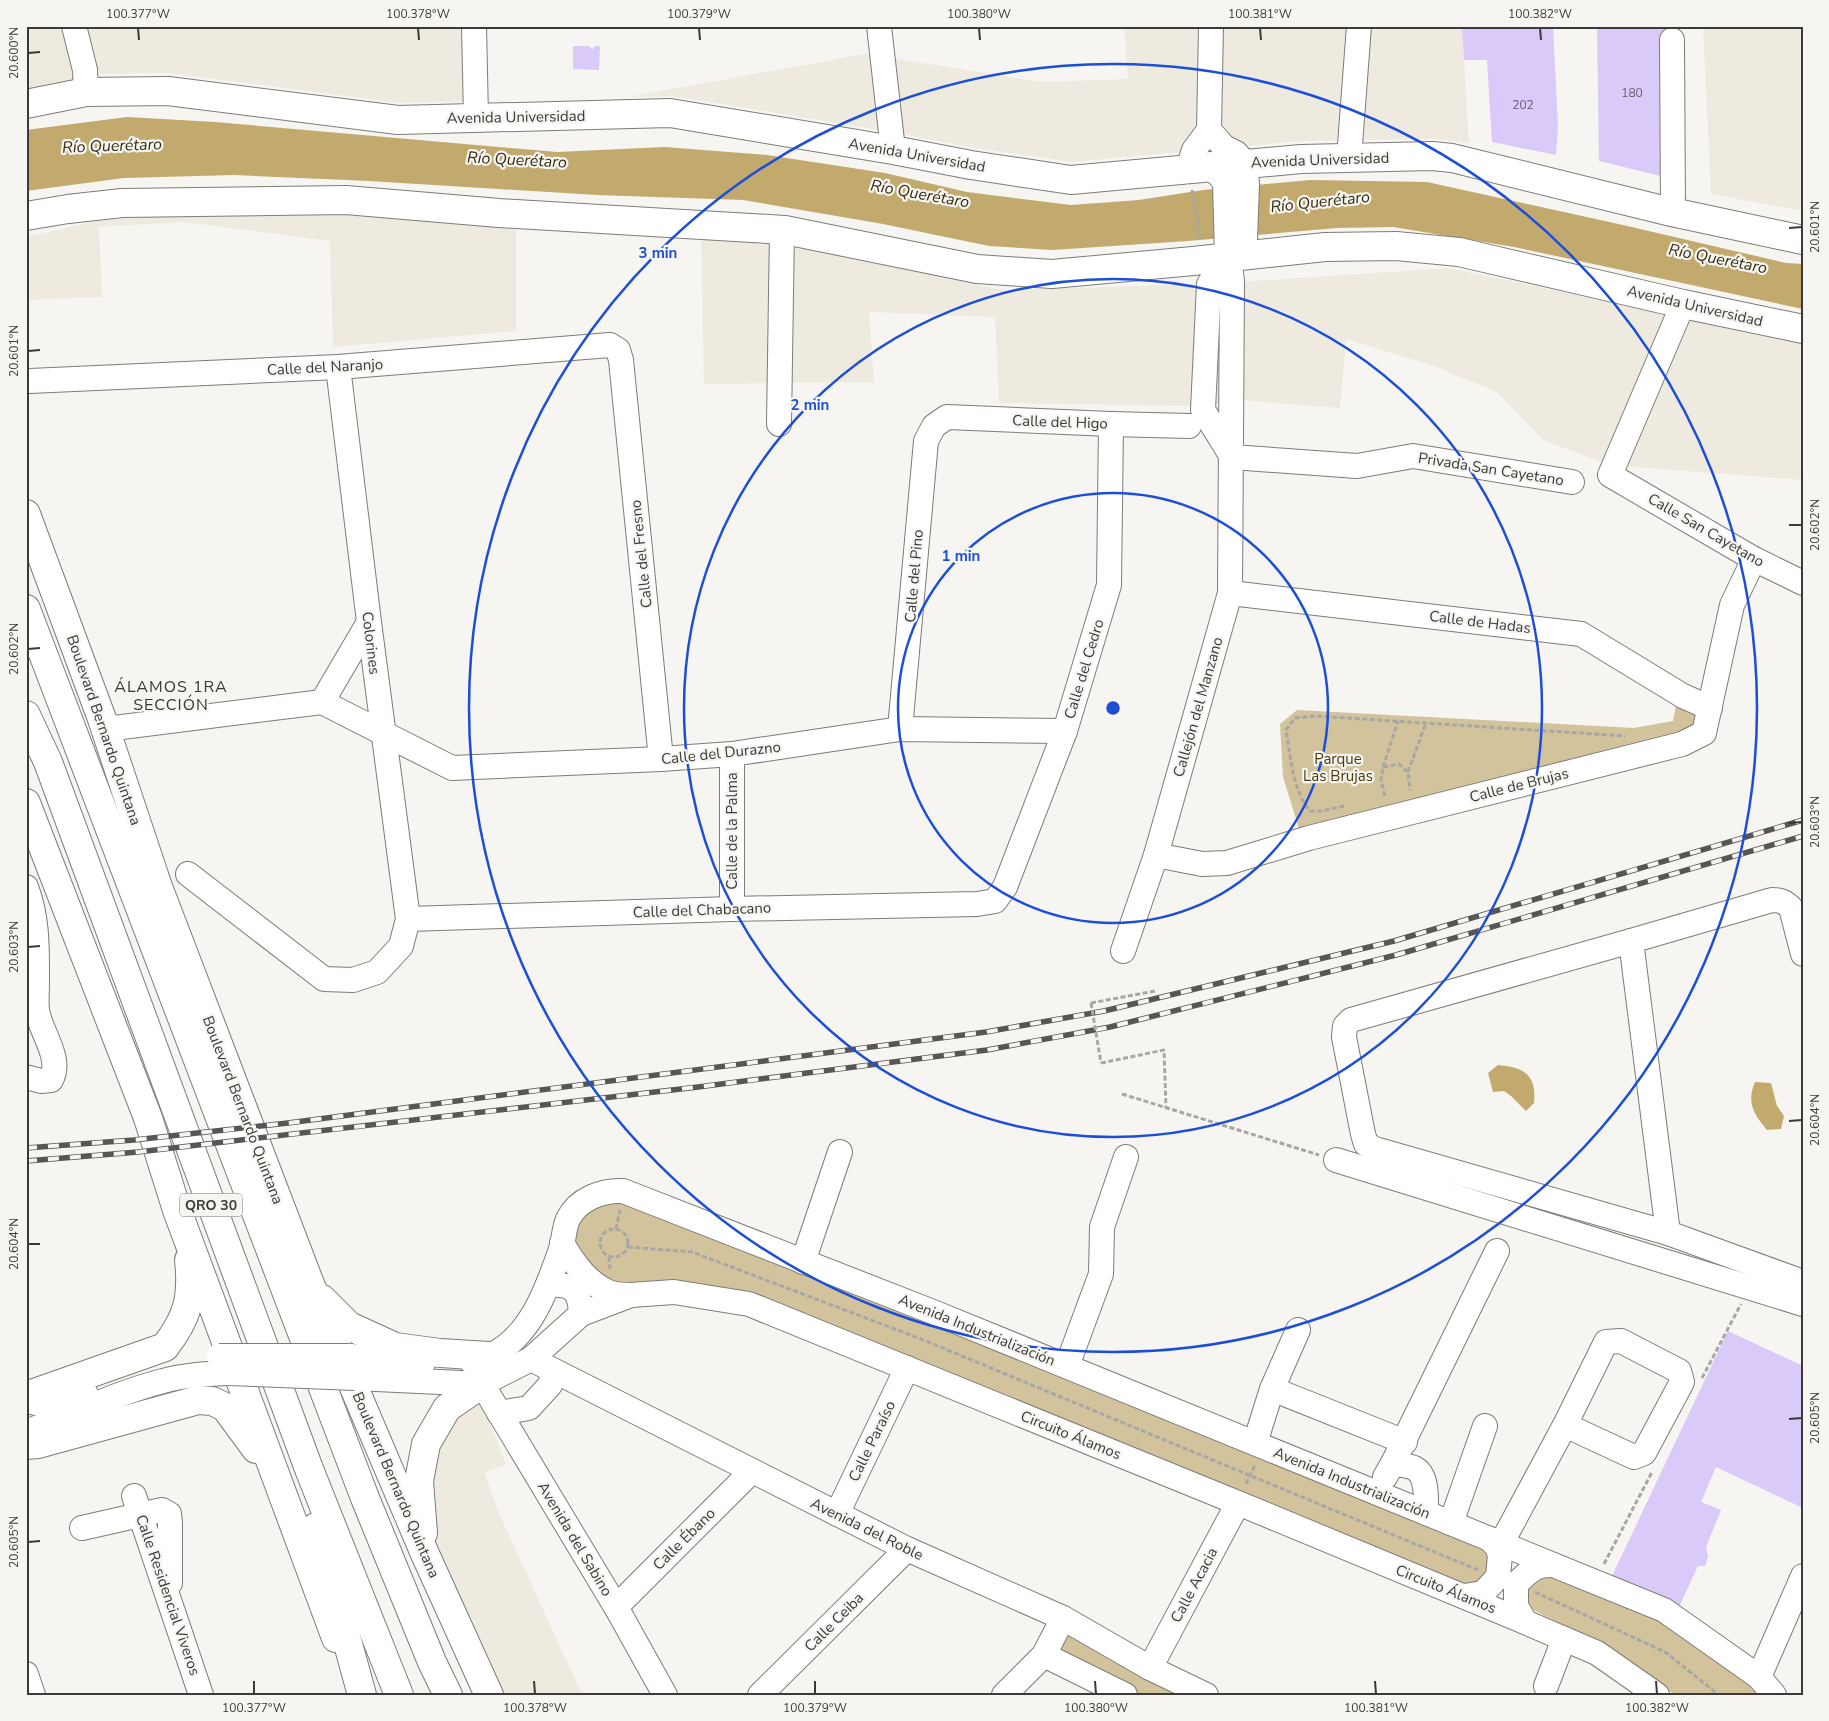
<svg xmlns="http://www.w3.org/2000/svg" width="1829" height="1721" font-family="'Nunito Sans',sans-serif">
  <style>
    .built { fill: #eeeadf }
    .green { fill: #d2c39c }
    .water { fill: #c2aa6e }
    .building { fill: #d9caf9 }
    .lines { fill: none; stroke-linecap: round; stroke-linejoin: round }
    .minor-casing { stroke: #7d7c78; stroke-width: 26 }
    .major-casing { stroke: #7d7c78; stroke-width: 30 }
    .highway-casing { stroke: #7d7c78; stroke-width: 30 }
    .path { stroke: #a8a7a4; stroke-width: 3; stroke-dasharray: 5 2.5; stroke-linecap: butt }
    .minor { stroke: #fff; stroke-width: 24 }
    .major { stroke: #fff; stroke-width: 28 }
    .highway { stroke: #fff; stroke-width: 28 }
    .rail-casing { stroke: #575655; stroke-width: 5.5 }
    .rail { stroke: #f6f5f1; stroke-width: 4; stroke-dasharray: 11; stroke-linecap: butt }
    .minor-bridge-casing { stroke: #7d7c78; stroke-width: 26; stroke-linecap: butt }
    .path-bridge { stroke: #a8a7a4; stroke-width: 3; stroke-dasharray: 5 2.5; stroke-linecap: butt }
    .minor-bridge { stroke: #fff; stroke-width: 24 }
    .ticks { fill: none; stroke: #3b3a39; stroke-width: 2 }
    .ring { fill: none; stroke: #1d4ed8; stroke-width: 2.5 }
    .labels { text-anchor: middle; stroke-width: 4.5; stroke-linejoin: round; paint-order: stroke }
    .number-label { font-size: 12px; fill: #625e69 }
    .shield { fill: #f6f5f1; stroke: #737270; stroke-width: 1 }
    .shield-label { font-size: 14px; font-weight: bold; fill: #3b3a39 }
    .street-label { font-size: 15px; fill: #3b3a39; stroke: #f6f5f1 }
    .park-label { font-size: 15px; fill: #4b3a07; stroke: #f6f5f1 }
    .water-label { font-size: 16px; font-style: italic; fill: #362c10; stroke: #f6f5f1 }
    .neighbourhood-label { font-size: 16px; letter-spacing: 1px; fill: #363532; stroke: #f6f5f1 }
    .centre { fill: #1d4ed8; stroke: #f6f5f1; stroke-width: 2.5 }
    .ring-label { font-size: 15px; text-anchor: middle; font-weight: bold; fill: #1d4ed8; stroke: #f6f5f1; stroke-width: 4.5; stroke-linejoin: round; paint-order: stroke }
    .neatline { fill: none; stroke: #3b3a39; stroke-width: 2 }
    .ticks-label { font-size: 12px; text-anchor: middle; fill: #3b3a39 }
  </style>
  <rect width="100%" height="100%" fill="#f6f5f1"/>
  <!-- built -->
  <g class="built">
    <polygon points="26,26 474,26 476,101 399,103 169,73 85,74 26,104"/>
    <polygon points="1124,26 1462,26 1469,143 1433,139 1300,141 1072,162 974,148 891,132 672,96 628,97 865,54 1041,82 1128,79"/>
    <polygon points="1703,26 1803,26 1803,211 1711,194"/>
    <polygon points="264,206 516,226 516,331 333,347 330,241 184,222 99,227 102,297 26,300 26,237 97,221"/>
    <polygon points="701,237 855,255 1001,290 1209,284 1449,268 1803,343 1803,480 1610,465 1543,440 1497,392 1434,366 1346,339 1340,408 1240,400 1197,406 999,403 995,317 869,312 874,382 704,384"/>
    <polygon points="475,1389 485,1410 506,1465 484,1472 498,1511 582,1695 489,1695 425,1554 426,1444"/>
  </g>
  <!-- green -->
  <g class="green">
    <polygon points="1680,684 1687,687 1703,730 1301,835 1283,777 1280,724 1297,710 1634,728 1673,721"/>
    <polygon points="617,1200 967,1337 1491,1550 1493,1575 1470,1587 755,1295 627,1286 584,1274 573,1237 577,1224 591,1208"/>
    <polygon points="1542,1572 1659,1619 1751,1685 1760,1695 1675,1695 1602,1644 1521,1604 1521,1586"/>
    <polygon points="1063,1618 1206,1695 1125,1695 1044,1655"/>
  </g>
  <!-- water -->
  <g class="water">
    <polygon points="127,117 215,122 557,152 665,147 767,155 885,173 967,192 1071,205 1139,200 1203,190 1310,180 1427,182 1623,225 1786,263 1803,264 1803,309 1514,247 1393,227 1337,228 1188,241 1052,250 989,246 883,224 743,200 597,195 369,181 234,175 124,178 26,191 26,130"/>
    <path d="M1498,1065C1524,1067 1537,1075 1534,1103L1526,1111L1511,1096L1504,1091L1493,1092L1488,1073Z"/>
    <path d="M1755,1082L1771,1083L1777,1106L1784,1116L1781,1129L1767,1130C1754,1114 1746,1103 1755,1082Z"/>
  </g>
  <!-- building -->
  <g class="building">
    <polygon points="1462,26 1553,26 1558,126 1556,155 1492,142 1487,60 1464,60"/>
    <polygon points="1597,26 1664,26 1669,178 1599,161"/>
    <polygon points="573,46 590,46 590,48 594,49 594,46 600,46 599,70 573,69"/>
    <polygon points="1728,1331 1803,1366 1803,1508 1716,1467 1701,1502 1721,1510 1706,1547 1708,1556 1705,1566 1698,1566 1679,1607 1612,1576"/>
  </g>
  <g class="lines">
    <defs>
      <g id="minor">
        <polyline points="74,26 85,70 86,92"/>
        <polyline points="474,26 476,118"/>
        <polyline points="879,26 893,150"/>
        <polyline points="1211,26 1209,130 1224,147 1236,153 1245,163 1247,184 1245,241"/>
        <polyline points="1672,40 1673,212"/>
        <polyline points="1349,158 1359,26"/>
        <polyline points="1188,168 1194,150 1209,130"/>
        <polyline points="1683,304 1610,475 1754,559 1803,583"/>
        <polyline points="30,381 338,367 610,345 618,350 621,360 661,759"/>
        <polyline points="779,424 782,229"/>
        <polyline points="1232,457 1357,466 1413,456 1572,482"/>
        <polyline points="1232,457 1203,410 1209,284 1229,256 1238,246 1245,241"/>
        <polyline points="1230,593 1581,634 1683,696 1710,708"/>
        <polyline points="322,702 369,622"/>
        <polyline points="106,729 322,702 452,768 661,759 732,754 900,729 1065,731"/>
        <polyline points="900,729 926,441 934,426 947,417 1111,424 1189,426"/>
        <polyline points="732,754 732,909"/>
        <polyline points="1156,855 1202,864 1227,863 1309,838 1682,744 1704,733 1732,605 1754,559"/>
        <polyline points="188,874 324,979 353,980 377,972 401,946 408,919 369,622 338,367"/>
        <path d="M26,887C38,918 37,950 37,983C37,992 36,1001 37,1010C40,1032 63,1058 51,1080L41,1081L26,1077"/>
        <polyline points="408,919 732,909 977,904 995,901 1005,887 1065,731 1109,585 1111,424"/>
        <polyline points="1631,941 1668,1233"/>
        <polyline points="1123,951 1156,855 1230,593 1232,281 1229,256"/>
        <path d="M1803,954L1791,908C1785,902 1781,900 1772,900L1631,941L1351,1020L1345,1026L1344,1037L1363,1134L1366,1144L1375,1149L1668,1233L1803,1282"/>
        <polyline points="1336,1160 1803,1304"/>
        <path d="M562,1243C574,1264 588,1284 611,1293C617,1295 625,1295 631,1295"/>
        <polyline points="803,1262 840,1152"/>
        <path d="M548,1285C572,1283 580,1290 581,1314"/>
        <polyline points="350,1356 423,1363"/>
        <polyline points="531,1359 907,1549 1063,1618 1150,1668 1206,1695"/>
        <path d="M471,1361C477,1360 483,1359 489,1356C530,1339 548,1287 561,1249C564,1239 564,1228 568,1219C578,1199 602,1190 623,1191L933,1312L1664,1610L1759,1677L1774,1695"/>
        <polyline points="1067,1366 1101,1274 1102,1227 1126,1157"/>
        <polyline points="355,1378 482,1384"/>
        <polyline points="482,1384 531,1359 581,1314 631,1295 674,1292 749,1304 1238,1503 1525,1622 1597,1653 1657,1695"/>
        <polyline points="482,1384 616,1607 665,1695"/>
        <polyline points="1272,1389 1405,1442"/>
        <path d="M26,1401C47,1407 66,1402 86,1394"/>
        <polyline points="499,1413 529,1408 550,1385 554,1371"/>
        <path d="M26,1432C72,1415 116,1393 163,1381C184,1375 206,1374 228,1373"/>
        <polyline points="1255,1443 1272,1389 1298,1330"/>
        <polyline points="1393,1463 1497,1251"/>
        <path d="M1385,1477L1393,1463C1399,1465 1408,1465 1414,1468C1428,1475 1426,1499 1426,1513"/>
        <polyline points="134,1496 201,1695"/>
        <polyline points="837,1514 907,1368"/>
        <polyline points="1451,1523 1485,1426"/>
        <polyline points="82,1528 162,1510 169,1514 170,1523 170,1583"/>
        <polyline points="1501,1544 1565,1425 1606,1342 1621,1341 1679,1371 1682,1382 1644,1453 1634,1457 1565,1425"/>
        <polyline points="1464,1596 1483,1593 1498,1577 1500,1555 1497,1547 1490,1539"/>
        <polyline points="616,1607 752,1471"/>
        <path d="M1525,1622L1516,1606V1584C1529,1572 1534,1564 1553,1565"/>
        <polyline points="1044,1655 1125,1695"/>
        <polyline points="1150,1668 1238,1503"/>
        <polyline points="26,1674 33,1695"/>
        <polyline points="1759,1677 1803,1576"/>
        <polyline points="1546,1686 1564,1639"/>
        <polyline points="760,1695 907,1549"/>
        <polyline points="1004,1695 1044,1655 1063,1618"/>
      </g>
      <g id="major">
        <polyline points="26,104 86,92 168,91 398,120 670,113 893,150 971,165 1071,180 1301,159 1432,156 1452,158 1667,211 1803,240"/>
        <polyline points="1211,166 1221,174 1227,183 1229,256"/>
        <polyline points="26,216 68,209 122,203 346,200 499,213 785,230 977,269 1052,274 1193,261 1325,247 1396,246 1459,252 1683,304 1803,329"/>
        <polyline points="26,514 102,719 157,884 310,1284 425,1554 489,1695"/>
        <polyline points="26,803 148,1118 177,1210 336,1638"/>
        <polyline points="322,1299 349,1326 395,1347 440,1353 489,1356"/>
        <path d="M26,1396L165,1347C188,1317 193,1297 189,1260"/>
        <polyline points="26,1445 38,1444 198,1400 212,1401 225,1407 256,1449"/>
        <polyline points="423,1533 419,1481 426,1444 447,1408 482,1384"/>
      </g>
      <g id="highway">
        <polyline points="26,609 365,1498 432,1662 448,1695"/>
        <polyline points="26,715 48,762 309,1469 399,1695"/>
        <polyline points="157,884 159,914 166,935"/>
        <polyline points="316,1527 362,1695"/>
      </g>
    </defs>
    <!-- minor casing -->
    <use href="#minor" class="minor-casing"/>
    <!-- major casing -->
    <use href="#major" class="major-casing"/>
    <!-- highway casing -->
    <use href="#highway" class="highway-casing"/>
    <!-- path -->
    <g class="path">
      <polyline points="1192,190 1200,238"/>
      <polyline points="1383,767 1398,721"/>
      <polyline points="1408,772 1426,723"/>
      <polyline points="1385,796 1381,780 1383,767 1399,764 1408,772 1410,790"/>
      <path d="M1344,806L1322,811H1310C1292,789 1291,758 1286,730L1295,718L1316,716L1347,718L1625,736"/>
      <polyline points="1091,1003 1155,991"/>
      <polyline points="1101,1063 1164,1050 1166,1108"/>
      <polyline points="1122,1094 1319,1155"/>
      <circle cx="614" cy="1243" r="14"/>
      <polyline points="616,1229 620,1210"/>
      <polyline points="628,1247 692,1252 921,1339 1478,1570"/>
      <polyline points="609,1257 610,1269"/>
      <polyline points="1702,1378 1741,1304"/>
      <polyline points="1246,1484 1255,1465"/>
      <polyline points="1604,1564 1652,1472"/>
      <polyline points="1535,1592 1665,1652 1719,1695"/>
    </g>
    <!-- minor -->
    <use href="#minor" class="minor"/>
    <!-- major -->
    <use href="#major" class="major"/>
    <!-- highway -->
    <use href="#highway" class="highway"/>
    <defs>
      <g id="rail">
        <polyline points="26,1148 134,1140 288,1123 986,1032 1104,1011 1394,941 1803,820"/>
        <polyline points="26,1161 138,1152 698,1087 987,1050 1110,1027 1396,955 1803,836"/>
      </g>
    </defs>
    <!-- rail casing -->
    <use href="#rail" class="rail-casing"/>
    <!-- rail -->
    <use href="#rail" class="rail"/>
    <defs>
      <g id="minor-bridge">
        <polyline points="219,1356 350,1356"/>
        <polyline points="228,1373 355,1378"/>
      </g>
    </defs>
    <!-- minor-bridge casing -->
    <use href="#minor-bridge" class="minor-bridge-casing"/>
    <!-- path-bridge -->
    <polyline class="path-bridge" points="1091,1003 1101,1063"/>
    <!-- minor-bridge -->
    <use href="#minor-bridge" class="minor-bridge"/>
  </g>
  <!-- ticks -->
  <path class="ticks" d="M138,28L139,40M418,28L419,40M699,28L700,40M979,28L980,40M1260,28L1261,40M1540,28L1541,40M28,53L40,52M1789,228L1802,227M28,351L40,350M1789,525H1802M28,649L40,648M1789,823L1802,822M28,947L40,946M1789,1121L1802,1120M28,1244H40M1789,1419L1802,1418M28,1542L40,1541M254,1681V1694M534,1681L535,1694M815,1681V1694M1095,1681L1096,1694M1375,1681L1376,1694M1656,1681L1657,1694"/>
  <!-- distance rings -->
  <g class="ring">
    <circle cx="1113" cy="708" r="215"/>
    <circle cx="1113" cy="708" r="429"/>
    <circle cx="1113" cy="708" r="644"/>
  </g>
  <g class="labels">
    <!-- number labels -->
    <g class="number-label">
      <text x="1632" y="97">180</text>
      <text x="1523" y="109">202</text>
    </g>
    <!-- shield labels -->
    <rect class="shield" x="180" y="1193.5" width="62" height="23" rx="4"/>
    <g class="shield-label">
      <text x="211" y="1210">QRO 30</text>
    </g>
    <!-- street labels -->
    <g class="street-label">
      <text transform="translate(516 117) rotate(-1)" y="5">Avenida Universidad</text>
      <text transform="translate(917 155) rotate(10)" y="5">Avenida Universidad</text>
      <text transform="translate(1320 160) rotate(-2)" y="5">Avenida Universidad</text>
      <text transform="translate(1695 306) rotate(13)" y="5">Avenida Universidad</text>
      <text transform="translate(325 367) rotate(-3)" y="5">Calle del Naranjo</text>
      <text transform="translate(1060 422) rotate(2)" y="5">Calle del Higo</text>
      <text transform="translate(1491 469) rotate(9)" y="5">Privada San Cayetano</text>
      <text transform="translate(1706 530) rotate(30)" y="5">Calle San Cayetano</text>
      <text transform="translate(641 554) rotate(-96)" y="5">Calle del Fresno</text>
      <text transform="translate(914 576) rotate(-85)" y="5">Calle del Pino</text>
      <text transform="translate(1480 622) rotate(7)" y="5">Calle de Hadas</text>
      <text transform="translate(371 643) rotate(83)" y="5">Colorines</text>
      <text transform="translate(1084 669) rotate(-73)" y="5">Calle del Cedro</text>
      <text transform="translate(1198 707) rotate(-74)" y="5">Callejón del Manzano</text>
      <text transform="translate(104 730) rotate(71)" y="5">Boulevard Bernardo Quintana</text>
      <text transform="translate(721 753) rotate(-6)" y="5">Calle del Durazno</text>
      <text transform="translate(1519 785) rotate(-14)" y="5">Calle de Brujas</text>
      <text transform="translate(732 831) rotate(-90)" y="5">Calle de la Palma</text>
      <text transform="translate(702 910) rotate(-2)" y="5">Calle del Chabacano</text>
      <text transform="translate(243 1110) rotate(69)" y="5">Boulevard Bernardo Quintana</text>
      <text transform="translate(977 1330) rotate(22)" y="5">Avenida Industrialización</text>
      <text transform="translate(1071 1435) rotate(22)" y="5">Circuito Álamos</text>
      <text transform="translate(872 1441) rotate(-64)" y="5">Calle Paraíso</text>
      <text transform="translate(1352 1483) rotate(22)" y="5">Avenida Industrialización</text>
      <text transform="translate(396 1485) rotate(67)" y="5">Boulevard Bernardo Quintana</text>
      <text transform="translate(867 1529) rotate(26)" y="5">Avenida del Roble</text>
      <text transform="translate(575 1539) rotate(59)" y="5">Avenida del Sabino</text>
      <text transform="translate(684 1539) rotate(-45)" y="5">Calle Ébano</text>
      <text transform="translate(1194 1585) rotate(-62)" y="5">Calle Acacia</text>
      <text transform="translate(1446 1589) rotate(22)" y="5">Circuito Álamos</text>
      <text transform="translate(168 1595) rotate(71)" y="5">Calle Residencial Viveros</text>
      <text transform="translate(834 1622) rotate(-45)" y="5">Calle Ceiba</text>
    </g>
    <!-- park labels -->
    <g class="park-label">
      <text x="1338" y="764">Parque<tspan x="1338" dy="17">Las Brujas</tspan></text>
    </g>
    <!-- water labels -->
    <g class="water-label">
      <text transform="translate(112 145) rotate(-2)" y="6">Río Querétaro</text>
      <text transform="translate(517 159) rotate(3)" y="6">Río Querétaro</text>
      <text transform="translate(920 193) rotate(10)" y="6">Río Querétaro</text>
      <text transform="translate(1320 201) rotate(-6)" y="6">Río Querétaro</text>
      <text transform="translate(1718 258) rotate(11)" y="6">Río Querétaro</text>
    </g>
    <!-- neighbourhood labels -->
    <g class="neighbourhood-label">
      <text x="171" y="692">ÁLAMOS 1RA<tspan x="171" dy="18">SECCIÓN</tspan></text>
    </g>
  </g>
  <circle cx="1113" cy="708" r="8" class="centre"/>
  <g class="ring-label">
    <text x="658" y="258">3 min</text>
    <text x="810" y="410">2 min</text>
    <text x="961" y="561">1 min</text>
  </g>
  <!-- border -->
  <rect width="1829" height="1721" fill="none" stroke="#f6f5f1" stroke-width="55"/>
  <rect x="28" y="28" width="1774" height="1666" class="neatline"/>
  <g class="ticks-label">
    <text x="138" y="18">100.377°W</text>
    <text x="418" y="18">100.378°W</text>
    <text x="699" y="18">100.379°W</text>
    <text x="979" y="18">100.380°W</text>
    <text x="1260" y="18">100.381°W</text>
    <text x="1540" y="18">100.382°W</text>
    <text transform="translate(14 53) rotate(-90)" y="4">20.600°N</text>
    <text transform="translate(1815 227) rotate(-90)" y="4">20.601°N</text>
    <text transform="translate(14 351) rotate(-90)" y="4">20.601°N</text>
    <text transform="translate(1815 525) rotate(-90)" y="4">20.602°N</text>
    <text transform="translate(14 649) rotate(-90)" y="4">20.602°N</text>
    <text transform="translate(1815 822) rotate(-90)" y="4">20.603°N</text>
    <text transform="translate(14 947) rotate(-90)" y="4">20.603°N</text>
    <text transform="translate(1815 1120) rotate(-90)" y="4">20.604°N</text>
    <text transform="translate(14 1244) rotate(-90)" y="4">20.604°N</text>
    <text transform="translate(1815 1418) rotate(-90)" y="4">20.605°N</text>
    <text transform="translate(14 1542) rotate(-90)" y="4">20.605°N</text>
    <text x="254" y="1712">100.377°W</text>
    <text x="535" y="1712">100.378°W</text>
    <text x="815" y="1712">100.379°W</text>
    <text x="1096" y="1712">100.380°W</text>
    <text x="1376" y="1712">100.381°W</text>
    <text x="1657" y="1712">100.382°W</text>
  </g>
</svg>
